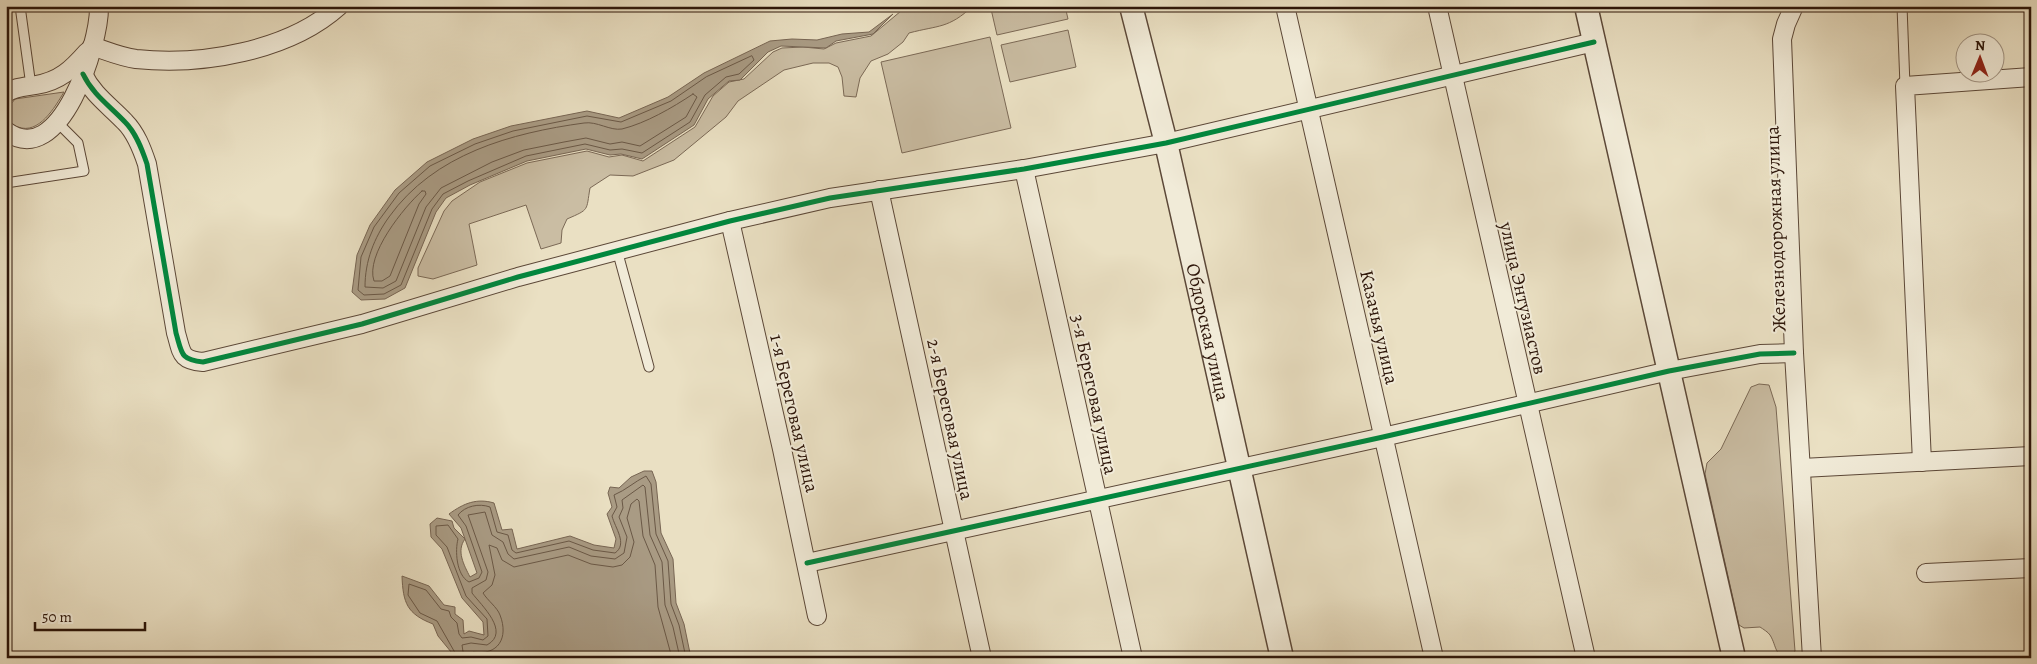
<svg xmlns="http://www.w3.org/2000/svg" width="2037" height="664" font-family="Alegreya,serif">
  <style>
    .green { fill: #cabda3; stroke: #7b6956 }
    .water { fill: #a99b84; stroke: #776553; fill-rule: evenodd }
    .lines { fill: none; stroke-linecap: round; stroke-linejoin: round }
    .shore { stroke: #6a5846; stroke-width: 1 }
    .service-casing { stroke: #5c4838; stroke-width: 11 }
    .minor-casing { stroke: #5c4838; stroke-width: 20 }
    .tertiary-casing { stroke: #5c4838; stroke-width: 25 }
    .service { stroke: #f1ebd8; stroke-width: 9 }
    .minor { stroke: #f1ebd8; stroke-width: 18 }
    .tertiary { stroke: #f1ebd8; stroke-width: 22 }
    .cycleway-casing { stroke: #f1ebd8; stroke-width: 8 }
    .cycleway { stroke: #00873e; stroke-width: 5 }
    .labels { text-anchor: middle; stroke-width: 4; stroke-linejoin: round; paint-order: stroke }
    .street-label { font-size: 19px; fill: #2c1509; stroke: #f1ebd8 }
  </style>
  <rect width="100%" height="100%" fill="#eae0c3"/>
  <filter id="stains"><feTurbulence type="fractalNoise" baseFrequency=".004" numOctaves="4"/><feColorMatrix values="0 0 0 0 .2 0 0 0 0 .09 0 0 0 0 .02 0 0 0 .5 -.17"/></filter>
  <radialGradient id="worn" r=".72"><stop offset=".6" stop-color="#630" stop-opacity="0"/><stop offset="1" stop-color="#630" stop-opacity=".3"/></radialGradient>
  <!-- green -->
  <g class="green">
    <path d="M907,6H973C948,29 939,25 909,33L903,42L888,54L871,61L860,78L856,97L844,96L842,77L838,67L829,63H813L784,70L738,101L726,117L674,160L633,176L610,175L590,188C586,211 590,209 567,219L562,230L561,243L541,249L526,205L469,224L477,265L433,279L418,276V268L444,211L452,201L480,182L527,163L587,151L609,157L622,155L643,161L695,127L713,96L729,82L744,79L773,52L782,48L803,47L824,49L836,43L871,36Z"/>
    <polygon points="994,6 1065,6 1068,19 997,35 991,9"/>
    <polygon points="1068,30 1076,67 1010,82 1001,45"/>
    <polygon points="990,37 1011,128 902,153 881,62"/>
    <path d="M64,92C55,107 39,135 18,127C9,124 8,117 8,108L15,99Z"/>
    <path d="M1759,384L1769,385L1776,407L1795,651L1791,658C1774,658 1777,646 1770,635C1768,632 1763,629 1760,627L1744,628L1739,625L1705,474L1707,463L1721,449L1751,387Z"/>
  </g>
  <!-- water -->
  <g class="water">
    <polygon points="893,14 873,34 836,41 826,48 781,46 768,52 740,80 729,81 708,99 694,125 642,159 621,154 610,155 586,149 527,161 470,185 446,198 436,212 405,288 385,299 361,300 352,292 357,255 370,225 395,190 427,162 473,139 511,126 587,111 619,118 668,97 704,73 770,41 792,39 817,40 842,34 869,32"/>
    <path d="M644,471H652L656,482L661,533L673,559L676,603L684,624L691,658H456L438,636L433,624C407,614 403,603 402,576L429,586L444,605L455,607V614L463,620L464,634L469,631L484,635L483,622L462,598L442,549L431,537L430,524L437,518L452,521L454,528L465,539L461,528L449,514C464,503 477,498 494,503L502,530L512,529L517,549L570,536L594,545L614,548L616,539L607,514L612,507L608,493L610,487L619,488L631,477ZM465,539L477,573L470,577C464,565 456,551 465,539Z"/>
  </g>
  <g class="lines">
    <!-- shore -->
    <g class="shore">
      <polygon points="752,56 754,60 739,74 726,77 705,95 690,122 642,153 622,149 610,150 585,144 526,156 468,181 443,194 432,209 401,285 384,294 364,295 358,290 361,257 374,227 399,193 430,166 475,144 513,131 587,116 621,122 671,101 706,77"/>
      <path d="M693,94L697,97L686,117L640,146L622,142L610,144L586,138L564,142L524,150L492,162L441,188L426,207L396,281L383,288L365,287C365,261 374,238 389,217C434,154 511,133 584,123C597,121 610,131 622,129C646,123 672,108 693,94Z"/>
      <path d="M422,191H425L426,194L419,204L390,276L382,281H374C365,255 404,207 422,191Z"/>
      <path d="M458,658L437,621L420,613L408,595L409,584L426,590L441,609L449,611L451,617L457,623L459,634L462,638L471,637L483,640L488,636L487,619L466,596L447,547L436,535V526L448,525L458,539C455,550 456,575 469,582L479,578L482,572L466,526L458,515C465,506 479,503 490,507L497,532L508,535L512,550L516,553L569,541L593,550L615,553C628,544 615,528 612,516L617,507L614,495C626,490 634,482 646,476L651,484L656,534L668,561L671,604L679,625L686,658"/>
      <path d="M464,658L462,645L471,643L487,645C511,632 481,605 472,593V588L486,580L488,572L468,515L485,512L492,535L503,542L508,554L514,559L569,547L591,556L615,559L624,553L627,537L619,517L623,508L622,500L643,485L645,487L650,535L662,562L665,605L673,627L680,658"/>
      <path d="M472,658L473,652C498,656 509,638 500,615C497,607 488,601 483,593L492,585L495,575L489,545L497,548L502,560L514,567L568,555L591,564L613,567L622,565L630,557L634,542L627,518L631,504L637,499L639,501L643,536L655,565L658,607L672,658"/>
    </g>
    <defs>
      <g id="service">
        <polyline points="20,6 31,86"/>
        <polyline points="1902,6 1905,86"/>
        <polyline points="6,183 84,171 78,143 57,122"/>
        <polyline points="617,250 649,367"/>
      </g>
      <g id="minor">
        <polyline points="1285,6 1434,658"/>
        <polyline points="1437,6 1586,658"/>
        <polyline points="1794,6 1786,24 1782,39 1794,353 1812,658"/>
        <path d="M92,46C107,51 121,57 136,59C202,66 289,51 339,6"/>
        <path d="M83,74C93,95 110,106 125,122C136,133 142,149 147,164L176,333C182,353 180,360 203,362L362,324L518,277L730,221L830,198L1024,169L1166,143L1594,42"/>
        <path d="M6,93C15,87 25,87 36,85C60,81 72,69 87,52"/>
        <path d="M6,131C60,172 100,43 99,6"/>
        <polyline points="1024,169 1133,658"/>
        <polyline points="879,190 982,658"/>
        <polyline points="730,221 782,449 817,616"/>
        <polyline points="1922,462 1905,86 2031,77"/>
        <polyline points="1802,468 2031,456"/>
        <polyline points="807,563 1383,437 1669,371 1760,354 1794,353"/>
        <polyline points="1926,573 2031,568"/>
      </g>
      <g id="tertiary">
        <path id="s1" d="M1131,6L1166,143L1282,658"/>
        <polyline points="1586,6 1734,658"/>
      </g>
    </defs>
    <!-- service casing -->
    <use href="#service" class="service-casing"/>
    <!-- minor casing -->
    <use href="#minor" class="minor-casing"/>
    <!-- tertiary casing -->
    <use href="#tertiary" class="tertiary-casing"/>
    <!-- service -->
    <use href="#service" class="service"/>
    <!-- minor -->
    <use href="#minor" class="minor"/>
    <!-- tertiary -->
    <use href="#tertiary" class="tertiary"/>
    <defs>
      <g id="cycleway">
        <path d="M83,74C93,95 110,106 125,122C136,133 142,149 147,164L176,333C182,353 180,360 203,362L362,324L518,277L730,221L830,198L1024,169L1166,143L1594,42"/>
        <polyline points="807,563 1383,437 1669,371 1760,354 1794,353"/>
      </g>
    </defs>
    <!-- cycleway casing -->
    <use href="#cycleway" class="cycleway-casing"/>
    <!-- cycleway -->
    <use href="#cycleway" class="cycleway"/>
  </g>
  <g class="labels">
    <!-- street labels -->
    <g class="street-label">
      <text transform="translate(1775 229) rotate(-92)" y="7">Железнодорожная улица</text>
      <text transform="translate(1524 298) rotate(77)" y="7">улица Энтузиастов</text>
      <text transform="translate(1380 327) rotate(77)" y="7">Казачья улица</text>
      <text dy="7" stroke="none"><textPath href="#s1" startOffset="335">Обдорская улица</textPath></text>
      <text transform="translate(1095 394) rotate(78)" y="7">3-я Береговая улица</text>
      <text transform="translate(795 413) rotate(77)" y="7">1-я Береговая улица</text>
      <text transform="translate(951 419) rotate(78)" y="7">2-я Береговая улица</text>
    </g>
  </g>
  <!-- margin -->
  <rect width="2037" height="664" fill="none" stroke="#eae0c3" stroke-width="25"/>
  <rect x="8" y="8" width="2022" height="649" fill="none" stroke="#2c1509" stroke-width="2.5"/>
  <rect x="12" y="12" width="2012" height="639" fill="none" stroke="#2c1509"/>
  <!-- north arrow -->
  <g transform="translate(1980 58) rotate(1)"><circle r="24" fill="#f1ebd8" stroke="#a29585"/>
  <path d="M0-4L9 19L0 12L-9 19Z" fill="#8f2418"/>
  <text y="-8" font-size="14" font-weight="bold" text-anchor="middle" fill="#2c1509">N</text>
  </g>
  <!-- scale -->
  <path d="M35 622v8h110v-8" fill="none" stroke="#2c1509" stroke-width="2.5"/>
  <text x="42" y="622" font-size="15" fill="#2c1509" stroke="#f1ebd8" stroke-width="4" paint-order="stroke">50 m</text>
  <rect width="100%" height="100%" filter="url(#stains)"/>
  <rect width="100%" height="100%" fill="url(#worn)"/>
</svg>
